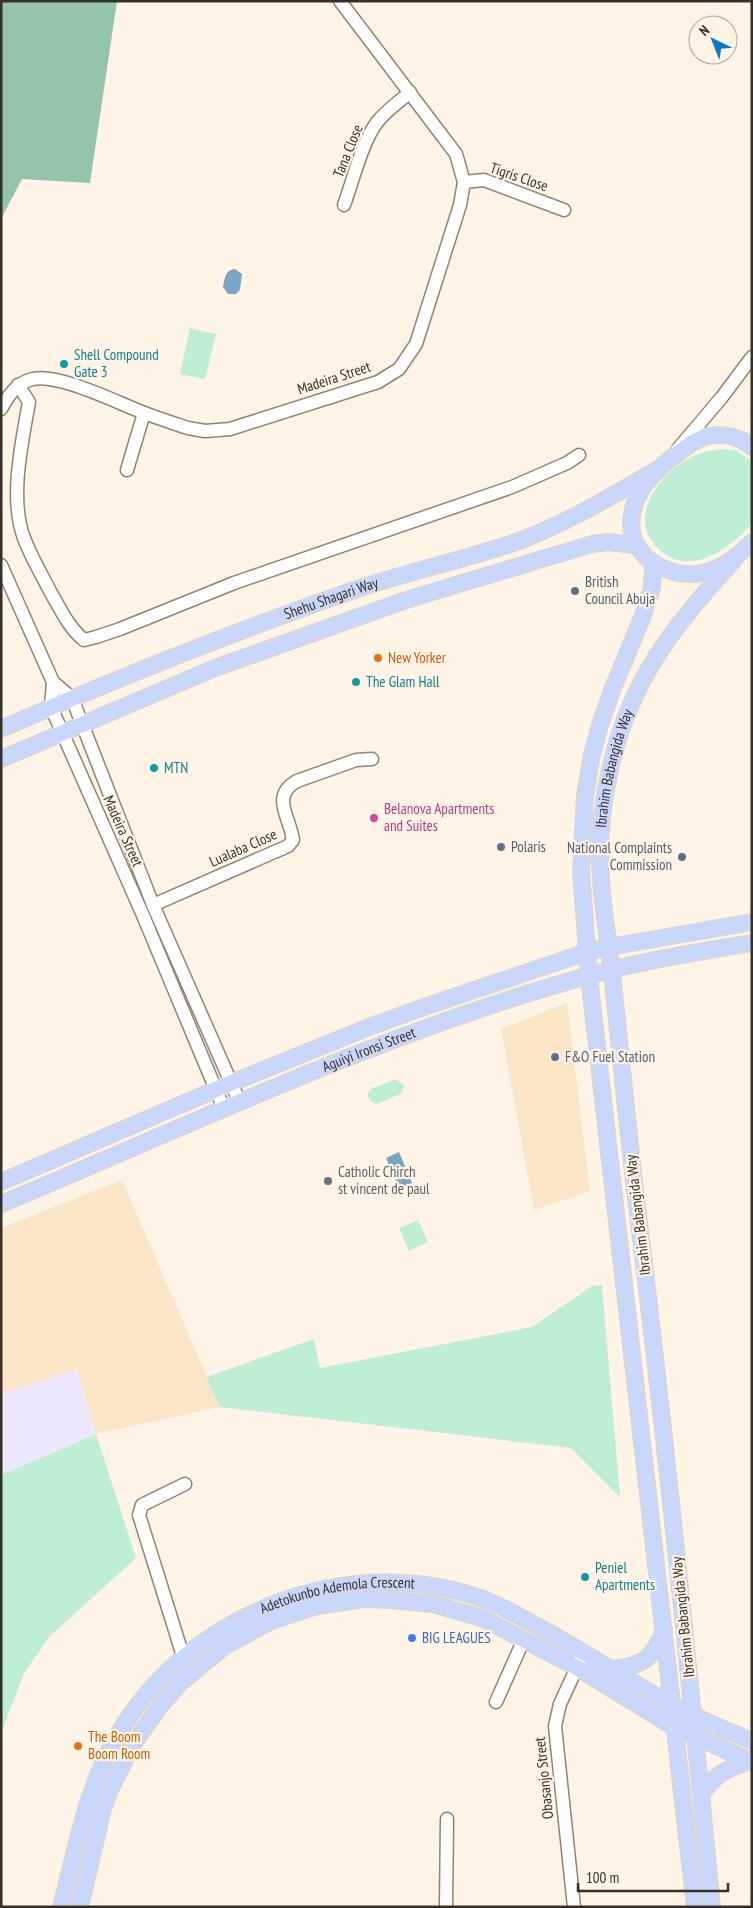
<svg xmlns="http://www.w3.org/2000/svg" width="753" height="1908" font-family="'PT Sans Narrow',sans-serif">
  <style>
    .built { fill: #fbe5c7 }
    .industrial { fill: #ede8ff }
    .green { fill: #beeed3 }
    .forest { fill: #94c5aa }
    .water { fill: #7ba5c4 }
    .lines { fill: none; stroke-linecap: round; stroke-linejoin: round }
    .minor-casing { stroke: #92836e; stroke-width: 15 }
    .major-casing { stroke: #d7d6d4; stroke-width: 18 }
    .minor { stroke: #fff; stroke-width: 12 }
    .major { stroke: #c8d7fb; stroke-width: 15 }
    .culture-dot { fill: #0f9aa8; stroke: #fff4e6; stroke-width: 2 }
    .service-dot { fill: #5c6f8a; stroke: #fff4e6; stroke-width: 2 }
    .food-dot { fill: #e8710a; stroke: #fff4e6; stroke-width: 2 }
    .hotel-dot { fill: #d1479c; stroke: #fff4e6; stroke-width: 2 }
    .worship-dot { fill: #6b7280; stroke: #fff4e6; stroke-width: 2 }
    .shop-dot { fill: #3f7fe0; stroke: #fff4e6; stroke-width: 2 }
    .labels { text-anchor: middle; stroke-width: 4.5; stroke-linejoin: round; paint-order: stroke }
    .street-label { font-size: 15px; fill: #373027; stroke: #fff4e6 }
    .culture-label { font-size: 15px; fill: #0d838f; stroke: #fff4e6; text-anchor: start }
    .service-label { font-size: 15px; fill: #4e5e75; stroke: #fff4e6; text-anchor: start }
    .food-label { font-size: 15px; fill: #c56008; stroke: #fff4e6; text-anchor: start }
    .hotel-label { font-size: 15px; fill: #b23c85; stroke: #fff4e6; text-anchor: start }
    .worship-label { font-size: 15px; fill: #5b616d; stroke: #fff4e6; text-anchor: start }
    .shop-label { font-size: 15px; fill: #366cbe; stroke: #fff4e6; text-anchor: start }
  </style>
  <rect width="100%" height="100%" fill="#fff4e6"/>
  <!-- built -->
  <g class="built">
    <polygon points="567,1003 590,1191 534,1210 501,1029"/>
    <polygon points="122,1180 220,1407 96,1434 77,1369 1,1395 1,1228"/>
  </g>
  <!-- industrial -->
  <polygon class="industrial" points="77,1369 96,1434 1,1475 1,1395"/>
  <!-- green -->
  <g class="green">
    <polygon points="190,328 216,334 205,379 180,374"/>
    <path d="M721,449L736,450L752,461V524C732,546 695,575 665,554C658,549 651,542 648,534C635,505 667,468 692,457C701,452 711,450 721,449Z"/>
    <polygon points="393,1080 397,1080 404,1085 402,1093 377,1104 371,1102 367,1095 371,1089"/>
    <polygon points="418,1220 428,1242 409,1251 399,1228"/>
    <polygon points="602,1285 620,1497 571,1448 220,1407 206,1377 314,1339 320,1368 532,1327 592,1286"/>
    <polygon points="96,1434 136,1558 50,1636 24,1673 1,1733 1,1475"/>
  </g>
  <!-- forest -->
  <polygon class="forest" points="1,1 117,1 90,183 22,179 1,219"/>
  <!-- water -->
  <g class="water">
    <path d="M235,269L242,274L240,290L236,294H228L223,287C225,278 225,270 235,269Z"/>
    <polygon points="399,1152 412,1183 399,1188 386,1158"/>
  </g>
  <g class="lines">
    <defs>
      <g id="minor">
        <polyline points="464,182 484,180 564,210"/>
        <path d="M344,205C353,181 362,141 378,121C387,110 399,102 410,92"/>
        <path d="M18,385L29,402C22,442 9,499 24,538C31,557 42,575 51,593C61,610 69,628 84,640L96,637L120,629L234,583L512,487L567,463L579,455"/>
        <path d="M1,409C8,396 17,382 33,379C58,373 116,402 142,412C157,418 173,423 188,428L205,431L230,429L378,382L399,369L416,344L460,205L464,182L456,154L340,1"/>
        <polyline points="678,449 722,397 752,357"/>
        <polyline points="127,470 144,413"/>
        <polyline points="1,565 53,682 51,707 142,913 224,1109"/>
        <polyline points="53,682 72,698 153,905 240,1103"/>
        <path d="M153,905L288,846L293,840C290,817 270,796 297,781L356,760L372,759"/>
        <polyline points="183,1656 139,1515 142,1505 185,1484"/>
        <polyline points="496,1702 524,1639"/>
        <polyline points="446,1907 447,1819"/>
        <polyline points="574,1907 555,1726 560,1704 584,1652"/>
      </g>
      <g id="major">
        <path d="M752,447C740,437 725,433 709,436C698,437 688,446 679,452C662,465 642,482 635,503C622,539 644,565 678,573C708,579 732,562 752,542"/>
        <polyline points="653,564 652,588 642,618 613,688 600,725 591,759 585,796 581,871 589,976 695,1907"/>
        <path id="s1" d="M1,729C120,677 240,629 363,587C415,570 468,559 519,541C569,522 614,495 660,468"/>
        <polyline points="1,759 215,668 406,600 592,544 608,542 636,545"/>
        <polyline points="1,1182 231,1083 369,1027 424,1007 587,952 609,947 752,922"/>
        <path id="s2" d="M1,1204C194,1123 385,1032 587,976C641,961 697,952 752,943"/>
        <path d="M613,1669C644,1665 652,1660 664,1630"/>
        <path d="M701,1796C715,1773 726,1769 751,1761"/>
        <path id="s3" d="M61,1907C76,1850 86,1789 116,1738C187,1613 350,1549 486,1600C503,1607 519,1616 535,1625C582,1650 626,1680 673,1705C698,1719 725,1730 752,1741"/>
        <polyline points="80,1907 103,1809 110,1790 133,1744 161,1705 180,1683 225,1646 271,1621 317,1606 364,1599 390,1600 433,1604 482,1618 576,1667 674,1727 752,1762"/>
        <path id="s4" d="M712,1907C690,1684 668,1461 641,1239C630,1154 622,1068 613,982C609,940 600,899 600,857C600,829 603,801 609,774C628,683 673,626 734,560"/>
      </g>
    </defs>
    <!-- minor casing -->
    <use href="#minor" class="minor-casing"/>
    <!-- major casing -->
    <use href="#major" class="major-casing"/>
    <!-- minor -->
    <use href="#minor" class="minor"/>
    <!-- major -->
    <use href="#major" class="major"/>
  </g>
  <!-- markers -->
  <g class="culture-dot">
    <circle cx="64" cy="364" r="5"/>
    <circle cx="356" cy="682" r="5"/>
    <circle cx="154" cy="768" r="5"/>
    <circle cx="585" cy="1577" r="5"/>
  </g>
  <g class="service-dot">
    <circle cx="575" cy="591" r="5"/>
    <circle cx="501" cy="847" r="5"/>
    <circle cx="682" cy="857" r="5"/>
    <circle cx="555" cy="1057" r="5"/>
  </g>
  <g class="food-dot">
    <circle cx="378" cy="658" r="5"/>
    <circle cx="78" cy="1746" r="5"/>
  </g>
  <circle class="hotel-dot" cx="374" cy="818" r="5"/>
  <circle class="worship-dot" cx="328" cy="1181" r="5"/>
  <circle class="shop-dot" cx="412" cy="1638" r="5"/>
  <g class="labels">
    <!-- street labels -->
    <g class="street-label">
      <text transform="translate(348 151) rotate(-68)" y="5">Tana Close</text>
      <text transform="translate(519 177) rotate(19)" y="5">Tigris Close</text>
      <text transform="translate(334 378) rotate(-18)" y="5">Madeira Street</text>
      <text dy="5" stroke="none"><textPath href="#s1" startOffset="355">Shehu Shagari Way</textPath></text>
      <text dy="5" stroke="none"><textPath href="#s4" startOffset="1146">Ibrahim Babangida Way</textPath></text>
      <text transform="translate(123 831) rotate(66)" y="5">Madeira Street</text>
      <text transform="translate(243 848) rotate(-24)" y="5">Lualaba Close</text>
      <text dy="5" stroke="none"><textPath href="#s2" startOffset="399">Aguiyi Ironsi Street</textPath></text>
      <text transform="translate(638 1215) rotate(-97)" y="5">Ibrahim Babangida Way</text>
      <text dy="5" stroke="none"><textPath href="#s3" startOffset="454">Adetokunbo Ademola Crescent</textPath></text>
      <text transform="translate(683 1617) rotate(-96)" y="5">Ibrahim Babangida Way</text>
      <text transform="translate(544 1778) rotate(-96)" y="5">Obasanjo Street</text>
    </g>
    <!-- culture labels -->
    <g class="culture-label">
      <text x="74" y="360">Shell Compound<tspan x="74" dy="17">Gate 3</tspan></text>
      <text x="366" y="687">The Glam Hall</text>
      <text x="164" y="773">MTN</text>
      <text x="595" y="1573">Peniel<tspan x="595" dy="17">Apartments</tspan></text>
    </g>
    <!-- service labels -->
    <g class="service-label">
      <text x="585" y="587">British<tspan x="585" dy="17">Council Abuja</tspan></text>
      <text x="511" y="852">Polaris</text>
      <text x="672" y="853" text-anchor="end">National Complaints<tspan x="672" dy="17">Commission</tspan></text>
      <text x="565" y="1062">F&amp;O Fuel Station</text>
    </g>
    <!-- food labels -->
    <g class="food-label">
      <text x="388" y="663">New Yorker</text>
      <text x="88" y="1742">The Boom<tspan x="88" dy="17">Boom Room</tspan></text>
    </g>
    <!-- hotel labels -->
    <g class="hotel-label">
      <text x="384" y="814">Belanova Apartments<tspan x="384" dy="17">and Suites</tspan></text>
    </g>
    <!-- worship labels -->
    <g class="worship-label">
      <text x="338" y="1177">Catholic Chirch<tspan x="338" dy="17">st vincent de paul</tspan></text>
    </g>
    <!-- shop labels -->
    <g class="shop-label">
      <text x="422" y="1643">BIG LEAGUES</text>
    </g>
  </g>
  <!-- border -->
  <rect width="753" height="1908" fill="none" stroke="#373027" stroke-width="5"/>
  <!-- north arrow -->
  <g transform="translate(713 40) rotate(317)"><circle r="24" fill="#fff4e6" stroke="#afa69a"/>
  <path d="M0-4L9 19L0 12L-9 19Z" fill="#0c7bc5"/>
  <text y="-8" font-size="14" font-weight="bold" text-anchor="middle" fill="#373027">N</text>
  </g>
  <!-- scale -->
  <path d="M578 1883v8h150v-8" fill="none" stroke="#373027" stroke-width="2.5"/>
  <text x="586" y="1883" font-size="15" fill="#373027" stroke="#fff4e6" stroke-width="4" paint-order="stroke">100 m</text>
</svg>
